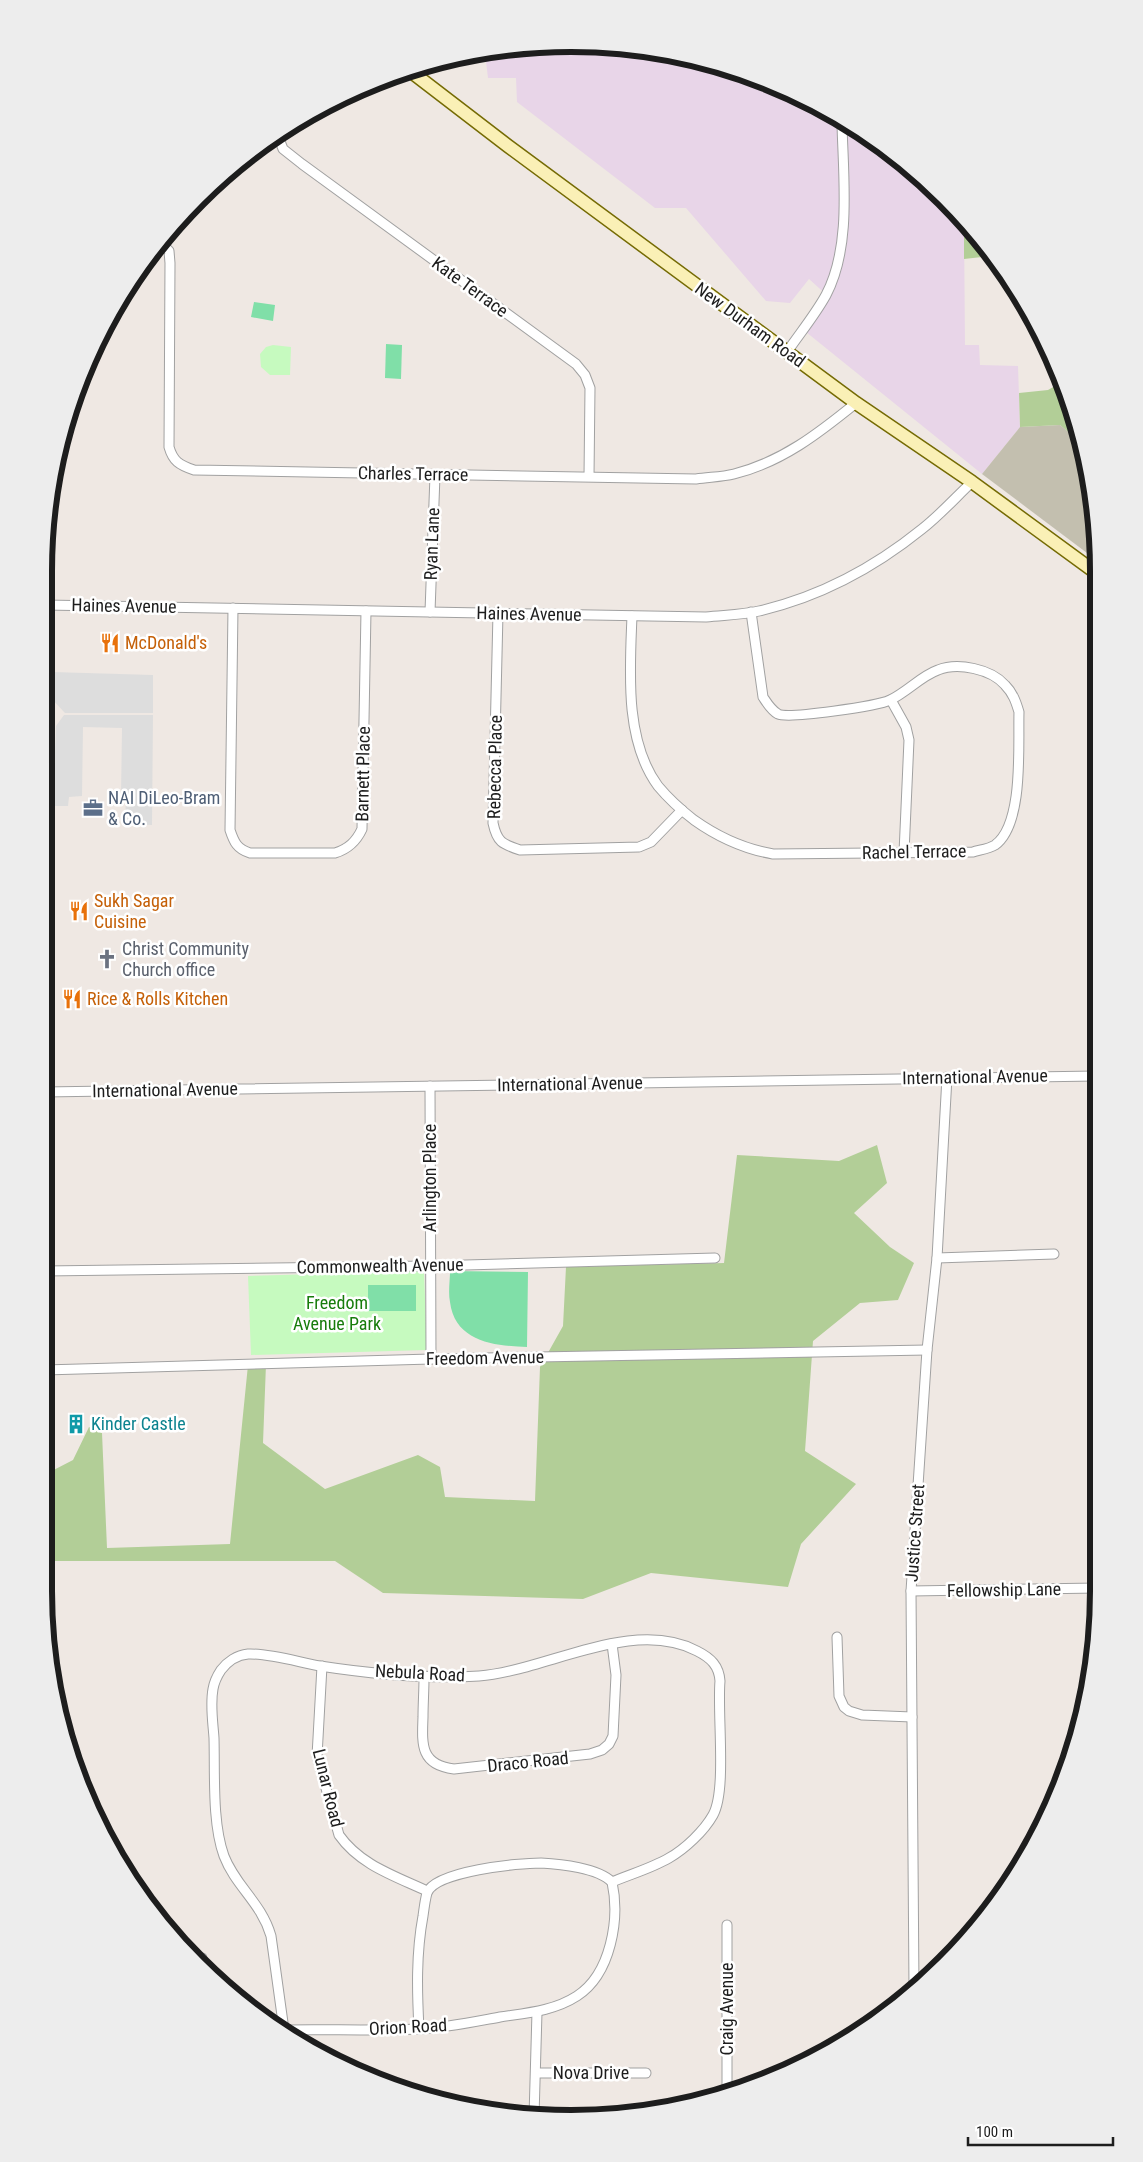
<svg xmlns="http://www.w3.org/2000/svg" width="1143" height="2162" font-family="'Roboto Condensed',sans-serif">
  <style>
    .industrial { fill: #e8d5e8 }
    .construction { fill: #c3bfaf }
    .forest { fill: #b2ce97 }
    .park { fill: #c6fabf }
    .pitch { fill: #80dfa8 }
    .parking { fill: #ddd }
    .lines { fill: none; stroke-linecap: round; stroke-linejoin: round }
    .street-casing { stroke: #a1a1a1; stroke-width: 11 }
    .secondary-casing { stroke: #756b04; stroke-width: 15 }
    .street { stroke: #fff; stroke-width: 9 }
    .secondary { stroke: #faf0b6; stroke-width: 12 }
    .labels { text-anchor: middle; stroke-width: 5; stroke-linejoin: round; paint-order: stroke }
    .street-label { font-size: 18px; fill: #1d1d1d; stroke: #fff }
    .food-label { font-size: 18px; fill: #c56008; stroke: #fff; text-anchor: start }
    .service-label { font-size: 18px; fill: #4e5e75; stroke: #fff; text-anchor: start }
    .worship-label { font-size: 18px; fill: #5b616d; stroke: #fff; text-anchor: start }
    .park-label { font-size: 18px; fill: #177c0b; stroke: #fff }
    .culture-label { font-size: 18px; fill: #0d838f; stroke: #fff; text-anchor: start }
    .rim { fill: none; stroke: #1d1d1d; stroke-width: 6 }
  </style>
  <rect width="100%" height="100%" fill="#efe8e3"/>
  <!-- industrial -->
  <polygon class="industrial" points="606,45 708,62 805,98 919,175 964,225 965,345 979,345 980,365 1018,366 1020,427 982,474 806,332 829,297 809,279 790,303 766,301 686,208 655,208 517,102 516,78 488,78 485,53 503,48"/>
  <!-- construction -->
  <polygon class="construction" points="1060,425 1078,440 1095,502 1095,559 982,474 1020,427"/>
  <!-- forest -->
  <g class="forest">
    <polygon points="964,225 991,256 964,259"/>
    <polygon points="1062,382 1078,440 1060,425 1020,427 1019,393 1048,390"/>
    <polygon points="877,1145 887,1183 854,1213 890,1247 914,1263 898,1300 860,1303 813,1341 805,1451 856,1484 801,1544 788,1587 651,1573 583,1599 383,1593 335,1561 44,1561 44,1475 73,1460 89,1427 102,1433 107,1548 230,1544 248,1365 266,1364 263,1443 325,1489 418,1455 440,1467 445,1497 535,1501 540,1367 563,1326 566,1267 724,1263 737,1155 839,1161"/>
  </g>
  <!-- park -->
  <g class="park">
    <polygon points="273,345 291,347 290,375 270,375 261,367 260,354 266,347"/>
    <polygon points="424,1271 427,1350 251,1355 248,1276"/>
  </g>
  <!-- pitch -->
  <g class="pitch">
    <polygon points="254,302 275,305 273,321 251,317"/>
    <polygon points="386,344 402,345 401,379 385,378"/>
    <path d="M450,1271L528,1272L527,1347C495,1346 455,1342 450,1302C448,1292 450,1281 450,1271Z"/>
    <rect x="368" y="1285" width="48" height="26"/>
  </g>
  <!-- parking -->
  <g class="parking">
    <polygon points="52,672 153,675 153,713 65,713 52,699"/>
    <polygon points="64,715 153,715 152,825 125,824 126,796 121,796 122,728 83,727 82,796 69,797 68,806 53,806 56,726"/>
  </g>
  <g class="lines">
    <defs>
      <g id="street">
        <polyline points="278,136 283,149 302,164 576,364 585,375 590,388 589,476"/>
        <path d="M160,242L169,251L170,263L169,447C173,461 179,465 194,470L696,479C709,477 722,477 734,474C782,462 819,433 856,403"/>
        <path d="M787,352C800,333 815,315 826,295C852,246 843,176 842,123"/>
        <path d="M45,605L706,617C723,615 742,615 759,611C819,597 875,567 922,529C940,515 956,497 972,482"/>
        <path d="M233,608L230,830C234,842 237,849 250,853H335C348,849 356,842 362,829L366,611"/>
        <polyline points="430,612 435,475"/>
        <path d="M498,613L493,823C497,842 502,844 520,850L639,847L651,842L682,810"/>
        <path d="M632,616C630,669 624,740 658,786C668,798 681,810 694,820C718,837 744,849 773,854L973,852C979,850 989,849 995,845C1024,824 1018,746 1019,712C1016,702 1013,693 1005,685C991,669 958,662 938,670C921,676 907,692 890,700C878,706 789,719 778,714C771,710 767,703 763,697L751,612"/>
        <polyline points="891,700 906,727 909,740 904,853"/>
        <polyline points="430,1086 431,1359"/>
        <polyline points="44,1092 1096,1076"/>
        <polyline points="937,1258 1054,1254"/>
        <polyline points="44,1271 430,1266 715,1258"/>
        <polyline points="44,1370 431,1359 927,1350"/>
        <polyline points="911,1591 1098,1588"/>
        <polyline points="837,1637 839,1696 844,1707 849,1711 862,1715 912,1717"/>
        <path d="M322,1666L317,1756L339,1835C360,1865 395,1876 427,1891"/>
        <path d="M424,1678C424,1691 423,1704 423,1717C422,1744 420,1765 454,1769L590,1754L602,1750L609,1744L613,1736L616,1675L612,1644"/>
        <polyline points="202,1958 203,1965"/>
        <polyline points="914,1989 911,1591 927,1350 937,1258 947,1077"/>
        <path d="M419,2029C417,1991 416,1954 423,1916C424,1909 425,1900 427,1893C435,1871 519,1863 541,1863C561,1864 598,1868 612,1882"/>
        <path d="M280,2030C326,2029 372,2031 417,2029C445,2028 473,2022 500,2017C526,2013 554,2011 577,1996C611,1974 620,1919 612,1882"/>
        <path d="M284,2030L271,1936C261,1902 236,1887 224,1856C212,1823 215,1774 214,1738C213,1723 210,1705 213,1689C214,1683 217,1676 221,1670C227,1662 237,1655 248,1654C269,1653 298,1662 320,1666C372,1674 426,1679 479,1676C546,1671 632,1617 697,1651C711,1658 719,1666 720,1681C717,1714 727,1790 713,1815C704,1831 685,1849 669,1858C652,1868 631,1874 612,1882"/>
        <polyline points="536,2073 646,2073"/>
        <polyline points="727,2094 727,1925"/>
        <polyline points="534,2117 537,2012"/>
      </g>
      <polyline id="secondary" points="409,70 508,146 787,352 856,403 972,482 1095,572"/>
    </defs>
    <!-- street casing -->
    <use href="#street" class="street-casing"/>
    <!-- secondary casing -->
    <use href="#secondary" class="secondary-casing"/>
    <!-- street -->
    <use href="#street" class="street"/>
    <!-- secondary -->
    <use href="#secondary" class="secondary"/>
  </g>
  <!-- icons -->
  <defs>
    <symbol id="restaurant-bare" viewBox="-9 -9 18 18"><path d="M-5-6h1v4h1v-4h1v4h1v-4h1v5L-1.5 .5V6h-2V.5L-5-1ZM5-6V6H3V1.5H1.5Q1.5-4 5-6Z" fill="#e8710a" stroke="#fff" stroke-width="2.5" paint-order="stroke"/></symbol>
    <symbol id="office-bare" viewBox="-9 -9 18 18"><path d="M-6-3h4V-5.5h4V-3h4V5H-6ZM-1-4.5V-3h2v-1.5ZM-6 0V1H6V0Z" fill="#5c6f8a" stroke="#fff" stroke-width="2.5" paint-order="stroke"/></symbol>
    <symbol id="church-bare" viewBox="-9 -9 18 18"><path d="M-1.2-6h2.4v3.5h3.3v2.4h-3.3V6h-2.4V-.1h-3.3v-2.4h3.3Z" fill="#6b7280" stroke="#fff" stroke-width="2.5" paint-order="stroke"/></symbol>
    <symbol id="building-bare" viewBox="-9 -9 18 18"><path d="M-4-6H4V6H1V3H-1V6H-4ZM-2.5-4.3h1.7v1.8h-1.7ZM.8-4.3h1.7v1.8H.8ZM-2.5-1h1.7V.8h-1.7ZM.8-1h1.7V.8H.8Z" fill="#0f9aa8" stroke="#fff" stroke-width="2.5" paint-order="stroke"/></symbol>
  </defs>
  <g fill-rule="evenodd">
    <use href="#restaurant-bare" x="96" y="629" width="28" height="28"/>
    <use href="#office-bare" x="79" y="794" width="28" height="28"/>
    <use href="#restaurant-bare" x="65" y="897" width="28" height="28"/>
    <use href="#church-bare" x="93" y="945" width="28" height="28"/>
    <use href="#restaurant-bare" x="58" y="985" width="28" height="28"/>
    <use href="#building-bare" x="62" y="1410" width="28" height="28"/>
  </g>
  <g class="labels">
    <!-- street labels -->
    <g class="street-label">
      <text transform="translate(470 287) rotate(36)" y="6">Kate Terrace</text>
      <text transform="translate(750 325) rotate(36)" y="6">New Durham Road</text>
      <text transform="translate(413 474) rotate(1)" y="6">Charles Terrace</text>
      <text transform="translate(432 544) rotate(-88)" y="6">Ryan Lane</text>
      <text transform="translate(124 606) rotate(1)" y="6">Haines Avenue</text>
      <text transform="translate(529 614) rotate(1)" y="6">Haines Avenue</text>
      <text transform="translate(495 767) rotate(-89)" y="6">Rebecca Place</text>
      <text transform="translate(363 774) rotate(-89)" y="6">Barnett Place</text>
      <text transform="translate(914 852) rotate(-1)" y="6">Rachel Terrace</text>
      <text transform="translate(975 1077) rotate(-1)" y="6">International Avenue</text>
      <text transform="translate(570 1084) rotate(-1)" y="6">International Avenue</text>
      <text transform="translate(165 1090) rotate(-1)" y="6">International Avenue</text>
      <text transform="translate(430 1178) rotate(-90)" y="6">Arlington Place</text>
      <text transform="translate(380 1266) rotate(-1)" y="6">Commonwealth Avenue</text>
      <text transform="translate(485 1358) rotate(-1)" y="6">Freedom Avenue</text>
      <text transform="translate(915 1533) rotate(-86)" y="6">Justice Street</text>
      <text transform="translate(1004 1590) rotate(-1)" y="6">Fellowship Lane</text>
      <text transform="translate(420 1673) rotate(3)" y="6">Nebula Road</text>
      <text transform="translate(528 1762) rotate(-6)" y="6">Draco Road</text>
      <text transform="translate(328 1788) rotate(76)" y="6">Lunar Road</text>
      <text transform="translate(727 2009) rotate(-90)" y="6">Craig Avenue</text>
      <text transform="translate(408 2027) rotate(-3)" y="6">Orion Road</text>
      <text x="591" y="2079">Nova Drive</text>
    </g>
    <!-- food labels -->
    <g class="food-label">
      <text x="125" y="649">McDonald's</text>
      <text x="94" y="907">Sukh Sagar<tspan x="94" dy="21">Cuisine</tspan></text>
      <text x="87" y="1005">Rice &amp; Rolls Kitchen</text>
    </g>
    <!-- service labels -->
    <g class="service-label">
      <text x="108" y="804">NAI DiLeo-Bram<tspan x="108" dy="21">&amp; Co.</tspan></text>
    </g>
    <!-- worship labels -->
    <g class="worship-label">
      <text x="122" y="955">Christ Community<tspan x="122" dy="21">Church office</tspan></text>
    </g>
    <!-- park labels -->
    <g class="park-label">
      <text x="337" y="1309">Freedom<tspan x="337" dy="21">Avenue Park</tspan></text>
    </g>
    <!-- culture labels -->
    <g class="culture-label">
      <text x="91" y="1430">Kinder Castle</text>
    </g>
  </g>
  <!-- crop -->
  <path d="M0 0H1143V2162H0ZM571 52H571A519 519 0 0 1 1090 571V1591A519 519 0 0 1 571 2110H571A519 519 0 0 1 52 1591V571A519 519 0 0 1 571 52Z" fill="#ededed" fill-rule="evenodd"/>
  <path class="rim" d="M571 52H571A519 519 0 0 1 1090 571V1591A519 519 0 0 1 571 2110H571A519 519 0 0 1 52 1591V571A519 519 0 0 1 571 52Z"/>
  <!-- scale -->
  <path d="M968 2137v8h145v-8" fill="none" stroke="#1d1d1d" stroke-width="2.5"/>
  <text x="976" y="2137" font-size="15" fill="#1d1d1d" stroke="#ffffff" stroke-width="4" paint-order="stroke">100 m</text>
</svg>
